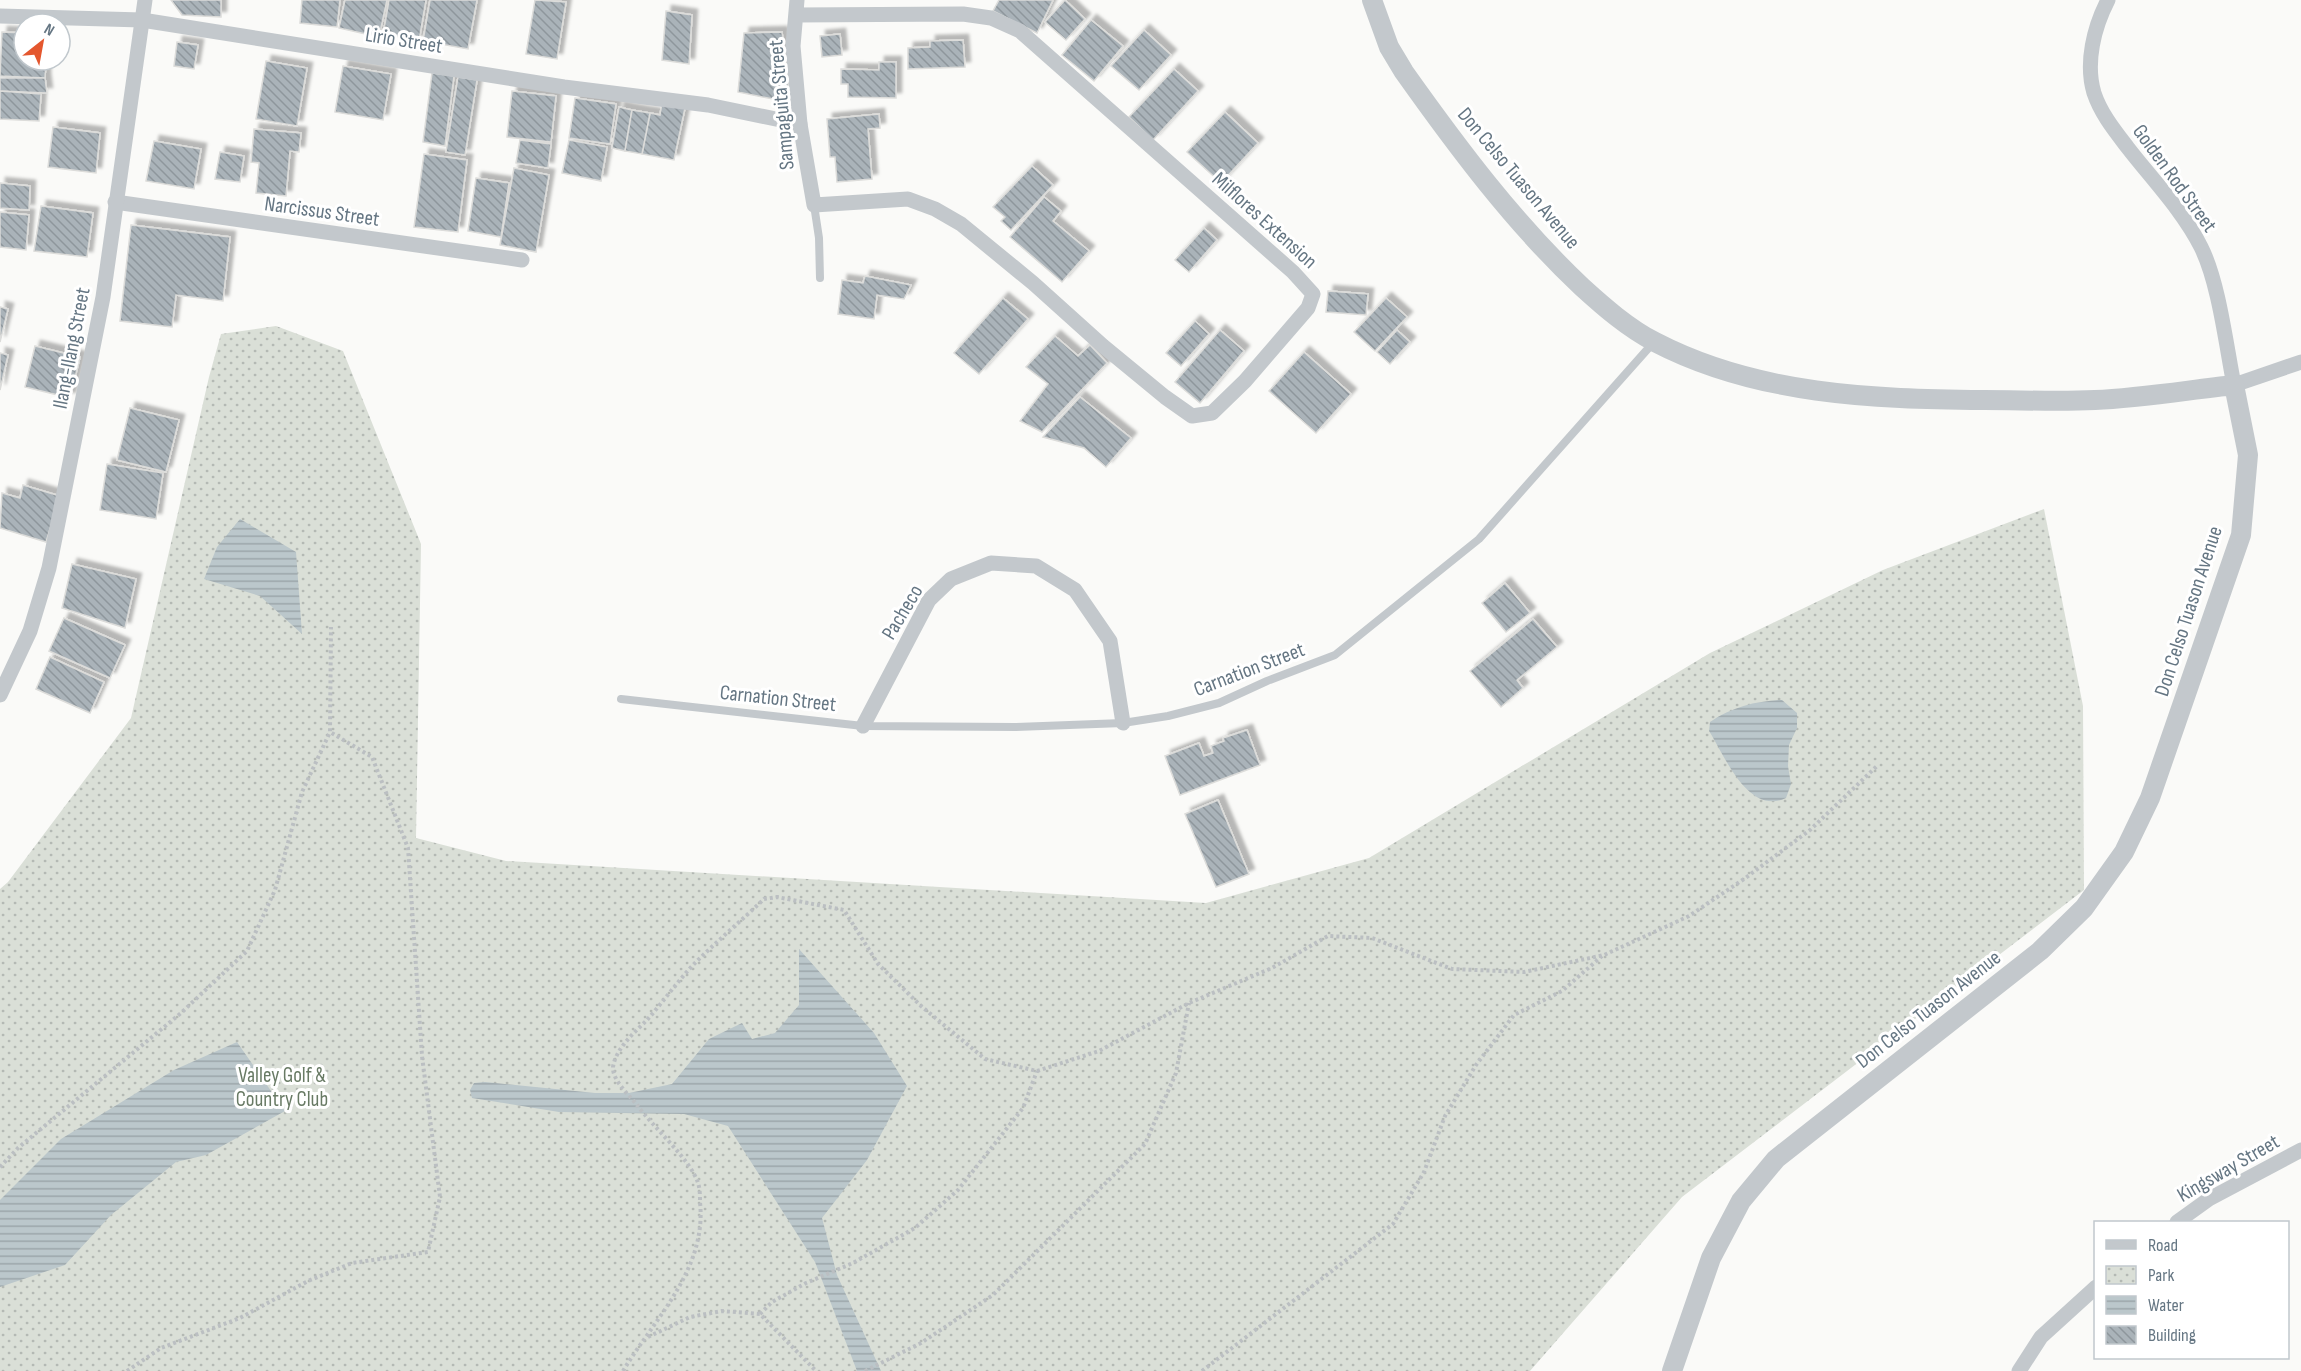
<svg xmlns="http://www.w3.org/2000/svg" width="2301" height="1371" font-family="'Sofia Sans Condensed',sans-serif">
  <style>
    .park { fill: url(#park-dots) }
    .water { fill: url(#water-rules) }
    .building { fill: url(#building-back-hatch); stroke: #dcdcda; stroke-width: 1.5; filter: url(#shadow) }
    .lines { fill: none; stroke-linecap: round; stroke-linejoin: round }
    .path { stroke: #bbbfc2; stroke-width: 4; stroke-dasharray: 3 3; stroke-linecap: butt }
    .service { stroke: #c3c8cc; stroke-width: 8 }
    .minor { stroke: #c3c8cc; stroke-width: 15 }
    .tertiary { stroke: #c3c8cc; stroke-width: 20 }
    .labels { text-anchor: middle; stroke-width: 6; stroke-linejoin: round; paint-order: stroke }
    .street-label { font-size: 21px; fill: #657683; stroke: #fff }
    .park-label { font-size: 21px; fill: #687a64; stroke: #fff }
  </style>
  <defs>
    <pattern id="park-dots" width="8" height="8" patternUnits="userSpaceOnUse" patternTransform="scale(1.5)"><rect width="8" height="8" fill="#dadfd7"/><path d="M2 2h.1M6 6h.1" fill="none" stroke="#b4b9b4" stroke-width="1.8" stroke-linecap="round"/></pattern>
    <pattern id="water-rules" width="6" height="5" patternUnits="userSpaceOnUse" patternTransform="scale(1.5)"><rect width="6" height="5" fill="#bbc7cb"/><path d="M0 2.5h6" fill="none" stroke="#9ca6aa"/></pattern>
    <pattern id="building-back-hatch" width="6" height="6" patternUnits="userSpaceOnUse" patternTransform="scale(1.5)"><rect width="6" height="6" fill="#aab3b9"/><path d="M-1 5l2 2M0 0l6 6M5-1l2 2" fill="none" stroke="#8e969c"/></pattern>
    <filter id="shadow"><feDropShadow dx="5.5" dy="-5.5" stdDeviation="1.5" flood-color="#0004"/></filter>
  </defs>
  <rect width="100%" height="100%" fill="#fafaf8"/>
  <!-- park -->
  <polygon class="park" points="276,326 343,351 421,544 416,838 506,861 1206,903 1369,858 1710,653 1883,570 2044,509 2083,706 2084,890 1682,1197 1530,1371 0,1371 0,889 8,882 131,718 209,377 221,334"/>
  <!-- water -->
  <g class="water">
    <polygon points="240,519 296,552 302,634 260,596 204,579 217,547"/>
    <path d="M1782,700L1797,713V728L1789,745L1788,766L1791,784L1786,798C1748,816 1725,756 1709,731L1710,722C1732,707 1756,701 1782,700Z"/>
    <polygon points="799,949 874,1033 907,1086 867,1160 822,1218 837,1275 881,1371 857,1371 815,1262 728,1126 684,1114 559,1112 472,1098 470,1090 474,1083 485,1082 595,1093 629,1093 672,1084 709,1039 742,1023 752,1039 775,1033 799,1005"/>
    <polygon points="237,1042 285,1111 206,1155 176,1162 111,1215 65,1265 0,1287 0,1200 61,1139 174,1070"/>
  </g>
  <!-- building -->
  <g class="building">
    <polygon points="171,0 221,0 221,17 182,15"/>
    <polygon points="302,0 340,0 337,27 300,23"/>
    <polygon points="345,0 387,0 379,37 339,28"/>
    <polygon points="389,0 426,0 419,41 383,35"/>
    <polygon points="430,0 477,0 468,49 423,41"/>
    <polygon points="535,0 566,2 557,59 526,54"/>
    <polygon points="999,0 1053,0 1037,33 993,11"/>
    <polygon points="1065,0 1085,19 1066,40 1045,22"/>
    <polygon points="666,11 692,15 689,64 662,60"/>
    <polygon points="1091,20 1123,46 1094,81 1062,55"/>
    <polygon points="1144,30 1171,55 1139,90 1111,66"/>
    <polygon points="2,32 24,33 24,60 46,60 45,78 0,76"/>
    <polygon points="782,32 789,90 778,100 738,92 744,33"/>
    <polygon points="840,34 842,55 822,57 820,36"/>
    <polygon points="963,40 965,67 908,69 908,48 930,47 930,41"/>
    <polygon points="177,42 198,45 194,69 174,66"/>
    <polygon points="266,61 307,68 297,126 256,119"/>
    <polygon points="879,62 896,62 896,98 848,97 848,84 841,84 841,69 879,70"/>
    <polygon points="343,66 391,74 383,120 335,112"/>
    <polygon points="1174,69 1198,91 1153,140 1129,117"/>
    <polygon points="432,73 454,76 445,146 423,142"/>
    <polygon points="458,77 477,80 465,155 446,152"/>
    <polygon points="0,78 45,78 47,93 0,91"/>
    <polygon points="0,91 41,94 39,121 0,119"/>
    <polygon points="512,91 556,96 551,142 507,137"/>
    <polygon points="575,98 616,104 610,144 569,138"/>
    <polygon points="662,103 685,108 674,160 642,154 650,113 660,115"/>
    <polygon points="619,107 632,110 625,151 612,148"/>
    <polygon points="632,110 650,113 642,154 625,151"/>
    <polygon points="1225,112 1258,143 1221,183 1187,152"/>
    <polygon points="879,114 880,128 868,129 872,179 837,182 835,157 830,157 827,119"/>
    <polygon points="53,127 100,133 96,173 48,167"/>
    <polygon points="254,129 301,133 299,152 290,151 286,196 256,193 259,163 251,162"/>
    <polygon points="520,140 551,144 548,168 516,163"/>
    <polygon points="569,140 607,147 601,181 562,173"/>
    <polygon points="154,141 201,149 194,189 146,181"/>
    <polygon points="220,152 244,156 240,182 215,179"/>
    <polygon points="424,154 467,160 458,232 414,227"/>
    <polygon points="1032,166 1053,185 1011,230 1001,221 1005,217 993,207"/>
    <polygon points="514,168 549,175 536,252 500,245"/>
    <polygon points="476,178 509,183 501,237 468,231"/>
    <polygon points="0,183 30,186 29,210 0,208"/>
    <polygon points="1044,197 1061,211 1053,221 1089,251 1062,282 1010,237"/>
    <polygon points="41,206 93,213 87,257 34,251"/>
    <polygon points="0,212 29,215 26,250 0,247"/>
    <polygon points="131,225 230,237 223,301 176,295 172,327 120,321"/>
    <polygon points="1204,228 1217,240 1189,272 1175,260"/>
    <polygon points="865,276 911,285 904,299 877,295 874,319 838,314 842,280 863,283"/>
    <polygon points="1328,291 1368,294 1366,315 1326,312"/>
    <polygon points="1003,298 1028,319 979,374 954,353"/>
    <polygon points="1386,298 1407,317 1375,351 1354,332"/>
    <polygon points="0,307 8,309 0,342"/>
    <polygon points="1195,321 1209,334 1181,366 1166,353"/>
    <polygon points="1220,330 1244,351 1200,403 1175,382"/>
    <polygon points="1397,330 1410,342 1390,364 1377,352"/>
    <polygon points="1055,336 1078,356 1090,345 1107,363 1042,432 1020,421 1048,384 1026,367"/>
    <polygon points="35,346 80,357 70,398 25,387"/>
    <polygon points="1304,352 1351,394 1316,433 1269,391"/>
    <polygon points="0,353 8,355 0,390"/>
    <polygon points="1080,397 1131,438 1106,467 1084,448 1043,437"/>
    <polygon points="130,408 179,420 166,472 117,460"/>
    <polygon points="107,464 163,473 156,519 100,510"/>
    <polygon points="23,485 60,496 46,542 0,528 2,493 20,498"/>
    <polygon points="72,564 136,579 125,628 62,608"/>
    <polygon points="1505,583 1530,613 1506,632 1482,603"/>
    <polygon points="64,618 125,645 110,678 49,651"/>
    <polygon points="1533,619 1557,647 1517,680 1523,688 1501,707 1470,671"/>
    <polygon points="50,657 104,682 90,713 36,689"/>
    <polygon points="1247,730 1260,765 1180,795 1165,756 1199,743 1204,756 1213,753 1211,746 1224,741 1223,738"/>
    <polygon points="1218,800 1249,874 1216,887 1185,814"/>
  </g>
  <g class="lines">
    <!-- path -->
    <g class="path">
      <polyline points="0,1167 18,1148 181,1013 247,951 275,890 302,792 330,732 331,627"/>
      <polyline points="760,1314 772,1302 806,1283 853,1263 915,1228 958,1190 1023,1108 1037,1071"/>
      <polyline points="648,1337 690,1317 722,1311 760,1314 816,1371"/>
      <polyline points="127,1371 161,1348 240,1318 308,1281 352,1263 428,1252 440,1197 422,1056 408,848 372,757 330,732"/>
      <path d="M623,1371C655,1318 707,1269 700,1202C700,1196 700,1189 698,1183C691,1160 653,1127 637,1105C630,1096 612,1080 613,1067C616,1048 634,1033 647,1020C663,1002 677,982 694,964C716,942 741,921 764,899L777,897L844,910L878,964L921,1006L985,1059L1037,1071L1099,1051L1189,1003L1272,968L1328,936L1372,938L1452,969L1524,972L1604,955L1689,916L1744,879L1810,830L1878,765"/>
      <polyline points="865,1371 921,1343 993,1295 1145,1144 1176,1073 1189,1003"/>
      <polyline points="1202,1371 1393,1224 1424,1172 1445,1116 1476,1065 1514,1015 1562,991 1602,956"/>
    </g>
    <!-- service -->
    <g class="service">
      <polyline points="814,205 819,238 820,278"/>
      <polyline points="621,699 863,726 1015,727 1123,723 1168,716 1219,703 1267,681 1335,655 1479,539 1653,343"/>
    </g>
    <!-- minor -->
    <g class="minor">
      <path d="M2108,0C2094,27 2085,63 2094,93C2101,114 2115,131 2128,148C2152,179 2183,211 2201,247C2219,283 2226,345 2234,385L2301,362"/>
      <polyline points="796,15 963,14 991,18 1020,31 1293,272 1313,294 1308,308 1245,381 1212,413 1192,416 1165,397 1103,346 1033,283 961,224 935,209 908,199 814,205 800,124 793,46 797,0"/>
      <polyline points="0,16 142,20 564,87 708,105 800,124"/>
      <polyline points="115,202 522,260"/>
      <polyline points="0,695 30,631 49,568 103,297 145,0"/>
      <polyline points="863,726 929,600 951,579 991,563 1036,566 1075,590 1110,641 1123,723"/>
      <polyline points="2177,1222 2209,1199 2301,1150"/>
      <polyline points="2019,1371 2041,1337 2096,1287"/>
    </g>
    <!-- tertiary -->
    <path class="tertiary" d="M1372,0L1389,47L1404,72C1458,148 1514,223 1582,287C1604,307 1628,328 1655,342C1757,395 1873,399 1984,400C2021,400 2058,402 2095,400C2141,398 2188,390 2234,385L2248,455L2241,535L2150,798L2124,852L2084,908L2040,951L1776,1159L1741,1201L1711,1258L1672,1371"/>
  </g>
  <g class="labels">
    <!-- street labels -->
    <g class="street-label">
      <text transform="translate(404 40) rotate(9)" y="7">Lirio Street</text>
      <text transform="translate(781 105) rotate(-95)" y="7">Sampaguita Street</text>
      <text transform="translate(1519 178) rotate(50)" y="7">Don Celso Tuason Avenue</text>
      <text transform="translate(2175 178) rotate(54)" y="7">Golden Rod Street</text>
      <text transform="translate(322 211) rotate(8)" y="7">Narcissus Street</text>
      <text transform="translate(1265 220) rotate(42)" y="7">Milflores Extension</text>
      <text transform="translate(71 348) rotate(-79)" y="7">Ilang-Ilang Street</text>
      <text transform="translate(2188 611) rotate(-72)" y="7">Don Celso Tuason Avenue</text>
      <text transform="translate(902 612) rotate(-59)" y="7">Pacheco</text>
      <text transform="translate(1249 669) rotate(-21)" y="7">Carnation Street</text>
      <text transform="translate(778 698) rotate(6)" y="7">Carnation Street</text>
      <text transform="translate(1928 1009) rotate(-38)" y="7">Don Celso Tuason Avenue</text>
      <text transform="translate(2228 1168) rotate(-30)" y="7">Kingsway Street</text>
    </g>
    <!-- park labels -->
    <g class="park-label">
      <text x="282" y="1082">Valley Golf &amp;<tspan x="282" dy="24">Country Club</tspan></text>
    </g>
  </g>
  <!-- legend -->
  <rect x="2094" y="1221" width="195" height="138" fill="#ffffff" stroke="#c1c8cd" stroke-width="1.5"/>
  <rect x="2106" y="1240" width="30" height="9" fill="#c3c8cc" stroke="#c1c8cd" stroke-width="1.5"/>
  <text x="2148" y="1251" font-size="18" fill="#657683">Road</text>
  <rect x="2106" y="1266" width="30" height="18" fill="url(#park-dots)" stroke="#c1c8cd" stroke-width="1.5"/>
  <text x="2148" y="1281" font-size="18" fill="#657683">Park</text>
  <rect x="2106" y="1296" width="30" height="18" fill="url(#water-rules)" stroke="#c1c8cd" stroke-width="1.5"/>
  <text x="2148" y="1311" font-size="18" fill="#657683">Water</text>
  <rect x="2106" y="1326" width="30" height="18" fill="url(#building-back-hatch)" stroke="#c1c8cd" stroke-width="1.5"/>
  <text x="2148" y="1341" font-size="18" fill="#657683">Building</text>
  <!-- north arrow -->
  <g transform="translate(42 42) rotate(31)"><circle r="28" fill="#ffffff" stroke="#c1c8cd" stroke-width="1.5"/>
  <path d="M0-4.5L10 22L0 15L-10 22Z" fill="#e4572e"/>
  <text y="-9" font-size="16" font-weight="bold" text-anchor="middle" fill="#657683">N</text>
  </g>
</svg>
